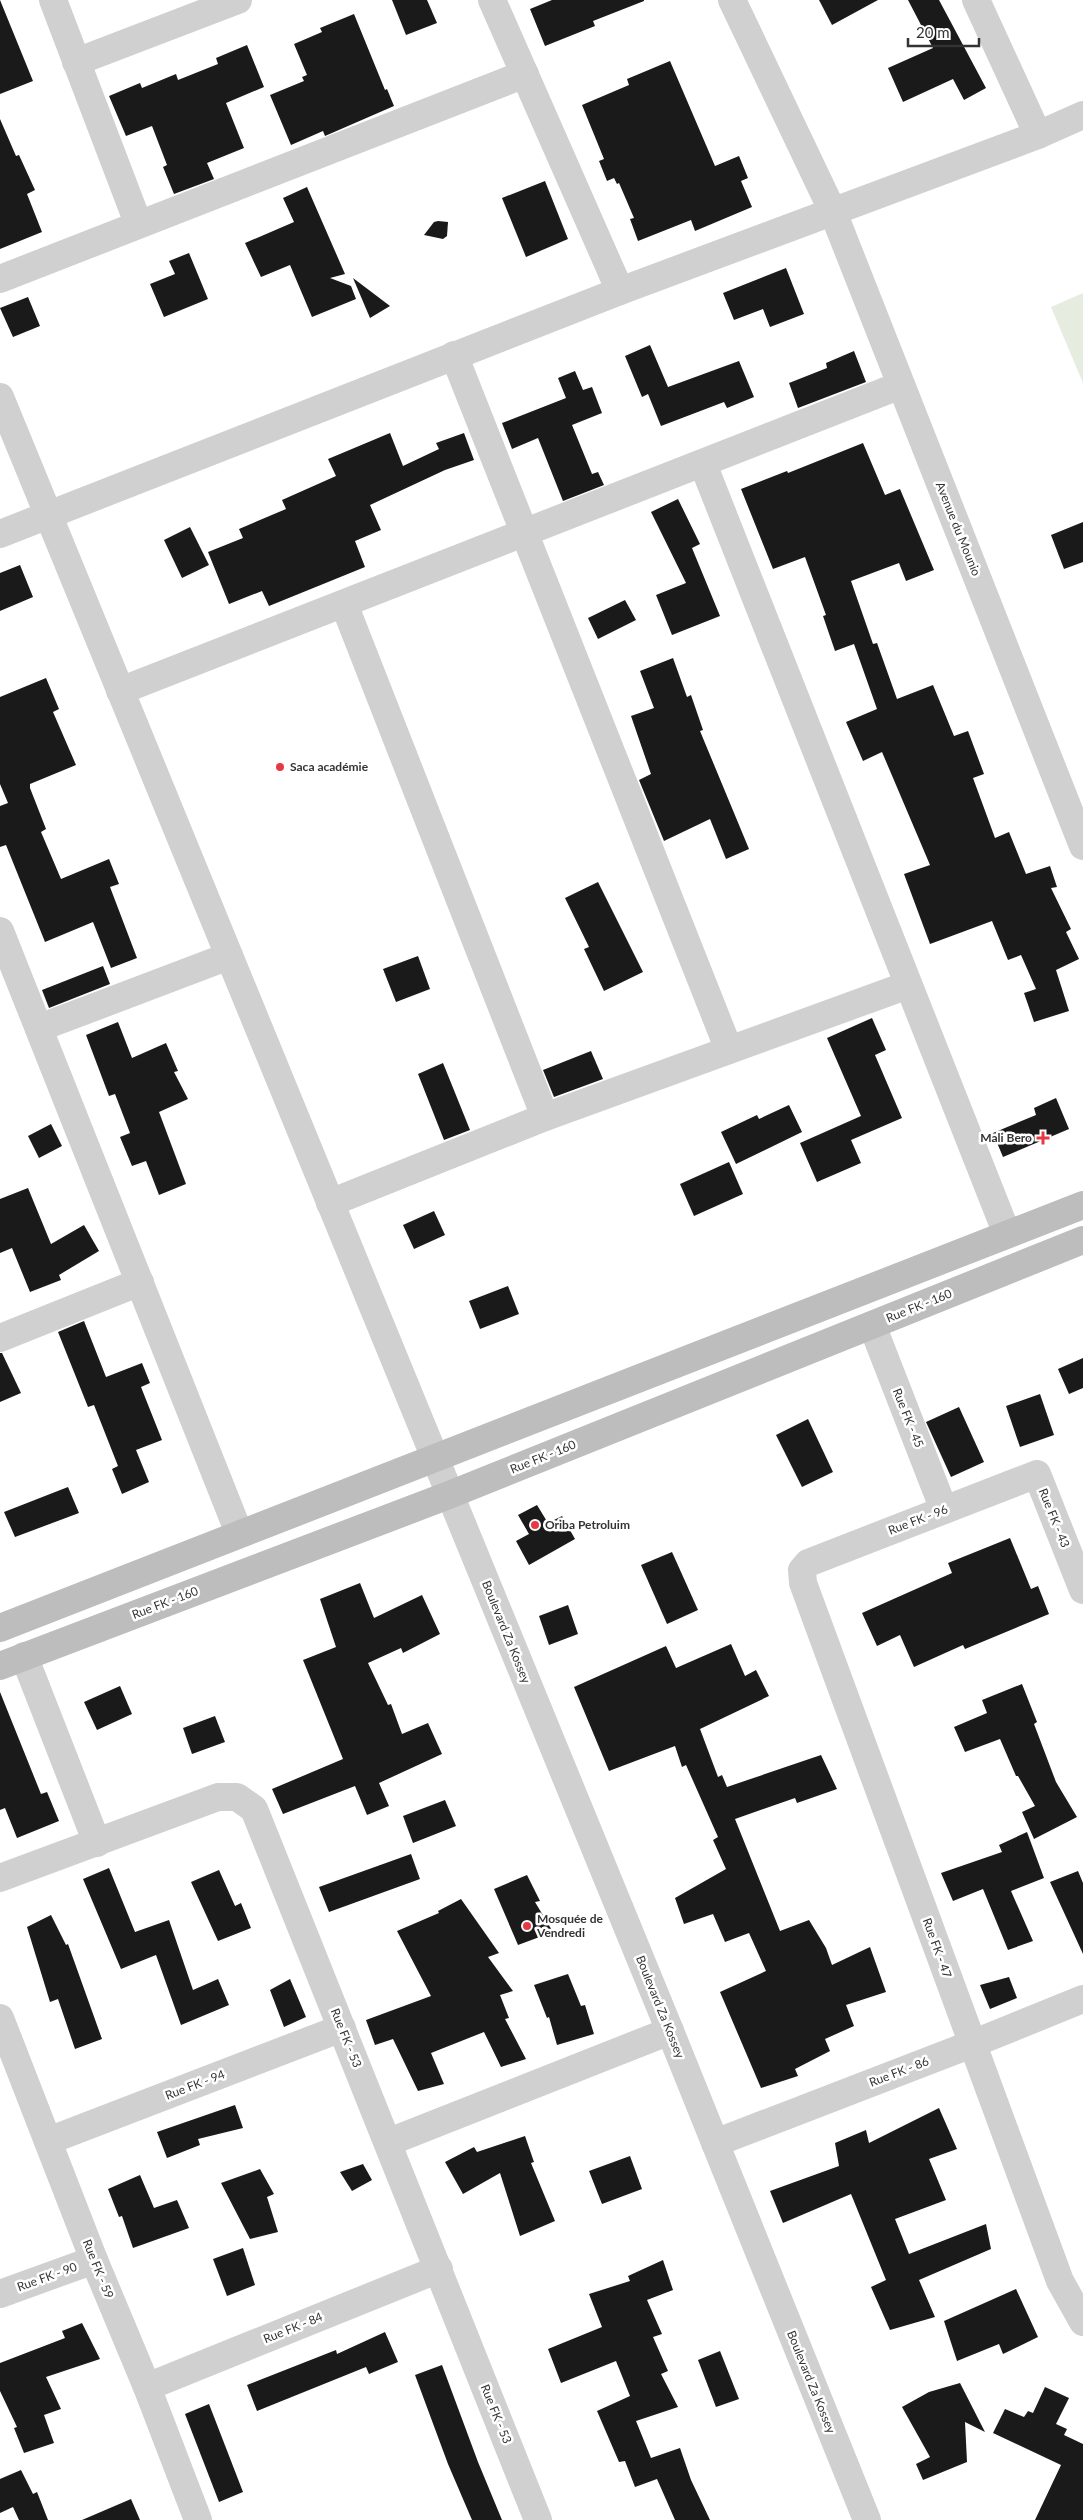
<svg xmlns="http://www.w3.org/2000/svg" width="1083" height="2520" font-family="Lato,sans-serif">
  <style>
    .green { fill: #e6ecdf }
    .building { fill: #1a1a1a }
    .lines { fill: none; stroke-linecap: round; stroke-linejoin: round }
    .street { stroke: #d0d0d0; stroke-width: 28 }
    .secondary { stroke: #bdbdbd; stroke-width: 28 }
    .poi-dot { fill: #e63946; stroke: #fff; stroke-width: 2 }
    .labels { text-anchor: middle; stroke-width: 5; stroke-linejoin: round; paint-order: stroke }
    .street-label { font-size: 12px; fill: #333; stroke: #fff }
    .poi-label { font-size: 12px; font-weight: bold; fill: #333; stroke: #fff; text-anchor: start }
  </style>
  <rect width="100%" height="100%" fill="#fff"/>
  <!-- green -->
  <polygon class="green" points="1083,293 1083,383 1051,307"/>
  <!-- building -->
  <g class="building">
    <polygon points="0,0 33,81 0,94"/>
    <polygon points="392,0 427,0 437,23 406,35"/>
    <polygon points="552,0 644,0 644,1 593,21 595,26 545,46 530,9"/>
    <polygon points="819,0 878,0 832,25"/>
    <polygon points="908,0 939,0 986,88 964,100 953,79 903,102 888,68 933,48"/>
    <polygon points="354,14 385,90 387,89 394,106 325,136 323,131 291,145 270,95 304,81 302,77 307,75 294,44 322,32 320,28"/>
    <polygon points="247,45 264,87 226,103 244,148 207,163 214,179 174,194 163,167 167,165 152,126 126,136 109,96 140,83 142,88 176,74 178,80 218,64 216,58"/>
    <polygon points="670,61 715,166 739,156 748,178 741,181 752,207 695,231 691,220 638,241 630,219 634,218 619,183 617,184 614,178 607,181 599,161 604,159 582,105 629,85 627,79"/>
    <polygon points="0,119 16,156 19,155 35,190 27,194 42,232 0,249"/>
    <polygon points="545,181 568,239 526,257 502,198"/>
    <polygon points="307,187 345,274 330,278 351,286 356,299 312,317 290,265 261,277 245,243 294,222 283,198"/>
    <polygon points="438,221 448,222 447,236 443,239 424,235 434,222"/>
    <polygon points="189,253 208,299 164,317 150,284 175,274 169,261"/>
    <polygon points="786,268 804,314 770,327 763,309 734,320 723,293"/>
    <polygon points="353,278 390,306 370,318"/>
    <polygon points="28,297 40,326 13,337 0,308"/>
    <polygon points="650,345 668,387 739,361 754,397 727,408 724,402 661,426 648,394 642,397 625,356"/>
    <polygon points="854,351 866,382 798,408 789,383 827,368 826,363"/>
    <polygon points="575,371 583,390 592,387 602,413 572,425 592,474 598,472 604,485 563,501 538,438 512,449 502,423 566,398 558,378"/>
    <polygon points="390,433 403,466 439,449 436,443 464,433 474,460 445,470 370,505 381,530 355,541 365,567 269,606 262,591 229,604 208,552 243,538 239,529 286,509 282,500 336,476 328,459"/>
    <polygon points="863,443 885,495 900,489 934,570 906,581 899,563 851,581 873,644 877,643 897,699 933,685 954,736 968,731 984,774 973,778 995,838 1009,832 1026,874 1050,866 1057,887 1051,888 1071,929 1066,932 1079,959 1056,970 1069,1011 1034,1022 1024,993 1036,989 1021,955 1008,960 992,921 930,944 904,874 930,865 882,752 863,761 846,722 877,709 854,644 835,651 823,616 826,615 805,557 773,569 741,489 787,471 788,473"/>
    <polygon points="678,499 700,544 692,548 720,616 672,635 656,595 686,583 651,512"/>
    <polygon points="1083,522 1083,562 1064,569 1051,535"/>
    <polygon points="190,527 209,565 182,578 164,540"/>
    <polygon points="20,565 33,597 0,611 0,573"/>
    <polygon points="625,600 636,620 598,639 588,618"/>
    <polygon points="673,658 687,697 691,695 703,730 700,731 749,849 726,859 710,819 664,841 639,780 651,774 631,716 654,708 640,671"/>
    <polygon points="46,678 59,709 53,712 76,765 30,784 30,788 46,829 41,832 61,879 109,859 119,884 110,887 137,958 111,968 93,922 45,942 6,845 0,847 0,806 8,803 0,784 0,697"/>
    <polygon points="598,882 643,972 604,991 584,949 589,947 565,898"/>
    <polygon points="418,956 430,989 396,1002 383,969"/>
    <polygon points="103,966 110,984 49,1008 42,990"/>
    <polygon points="872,1018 886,1050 875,1055 902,1118 851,1140 861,1163 817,1182 800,1143 861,1116 827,1038"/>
    <polygon points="118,1022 132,1058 166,1043 178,1071 174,1072 188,1099 159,1112 186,1184 159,1195 146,1161 132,1166 120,1137 130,1133 115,1094 109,1096 86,1035"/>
    <polygon points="591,1051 603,1079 554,1097 543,1070"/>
    <polygon points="443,1063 470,1130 444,1140 418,1074"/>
    <polygon points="1056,1098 1069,1129 1003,1157 993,1133 1036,1115 1034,1108"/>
    <polygon points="789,1105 802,1132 736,1164 721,1132 757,1115 759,1119"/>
    <polygon points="51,1124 62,1146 39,1158 28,1136"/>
    <polygon points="729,1162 743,1194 694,1216 680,1184"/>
    <polygon points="28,1188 51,1244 84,1225 99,1251 59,1275 61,1280 30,1292 12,1248 0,1253 0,1199"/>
    <polygon points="434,1211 445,1235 414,1249 403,1225"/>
    <polygon points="508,1286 519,1314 480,1329 469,1301"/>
    <polygon points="84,1321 106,1377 142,1363 150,1383 141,1387 162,1440 136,1450 149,1482 122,1494 112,1469 118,1466 94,1405 88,1407 58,1332"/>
    <polygon points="0,1353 2,1353 21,1393 0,1402"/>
    <polygon points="1083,1358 1083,1388 1069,1394 1058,1369"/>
    <polygon points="1040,1394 1054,1435 1020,1447 1006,1406"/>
    <polygon points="959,1407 984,1462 951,1477 926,1422"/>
    <polygon points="808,1419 833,1472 802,1487 776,1435"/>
    <polygon points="68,1487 79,1513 15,1537 4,1512"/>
    <polygon points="537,1505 548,1523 562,1516 575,1539 529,1565 516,1541 529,1534 518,1515"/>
    <polygon points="1010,1538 1031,1589 1038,1586 1049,1614 965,1649 963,1645 914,1667 900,1635 877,1646 862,1613 952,1573 948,1563"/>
    <polygon points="672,1552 698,1610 667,1624 641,1565"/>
    <polygon points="360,1583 374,1618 422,1595 440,1634 403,1653 401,1648 368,1663 388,1705 391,1704 402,1734 428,1723 442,1754 379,1783 389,1806 367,1815 355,1786 283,1814 272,1789 343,1759 303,1660 336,1647 320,1599"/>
    <polygon points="568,1605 578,1634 549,1645 539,1616"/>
    <polygon points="731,1644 745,1676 756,1670 769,1696 700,1729 718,1777 722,1775 727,1787 821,1755 837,1789 797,1803 795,1798 735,1819 780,1931 809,1920 826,1948 832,1965 870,1947 886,1992 846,2005 854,2026 825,2039 830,2051 795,2069 798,2076 761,2088 720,1992 766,1971 749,1933 725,1942 713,1914 684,1924 675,1898 726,1869 713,1840 718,1837 686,1765 682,1767 675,1746 609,1771 574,1687 666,1646 676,1668"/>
    <polygon points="1022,1684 1037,1722 1034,1724 1056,1782 1077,1817 1034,1839 1022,1812 1035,1806 1018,1776 1016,1776 1000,1739 965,1752 954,1727 987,1713 982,1700"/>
    <polygon points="120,1686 132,1714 97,1730 84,1702"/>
    <polygon points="0,1692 41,1794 47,1792 59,1821 17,1838 5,1808 0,1810"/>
    <polygon points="215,1716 225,1742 192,1754 183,1728"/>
    <polygon points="445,1800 456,1826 413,1843 403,1816"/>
    <polygon points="1027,1832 1044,1878 1011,1891 1033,1941 1008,1950 983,1889 953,1901 941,1873 1002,1852 999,1845"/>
    <polygon points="411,1854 420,1879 329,1912 319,1887"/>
    <polygon points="109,1868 135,1932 169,1920 193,1990 218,1979 229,2005 181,2025 156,1955 121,1969 83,1879"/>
    <polygon points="219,1870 235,1906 241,1903 251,1928 218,1941 191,1882"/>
    <polygon points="1078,1871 1083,1883 1083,1954 1050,1882"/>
    <polygon points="527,1875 540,1901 535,1902 553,1932 518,1945 494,1889"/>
    <polygon points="461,1899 499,1953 488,1957 513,1991 500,1995 509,2018 505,2019 526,2059 501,2067 484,2032 431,2053 444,2084 418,2091 393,2039 375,2045 366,2020 431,1996 397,1931 439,1913 438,1911"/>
    <polygon points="51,1915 66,1945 68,1944 102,2039 75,2049 58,1999 50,2002 27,1927"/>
    <polygon points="568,1974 581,2006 585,2005 594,2034 557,2045 549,2017 547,2018 534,1985"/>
    <polygon points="1009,1977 1017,1998 990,2009 980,1985"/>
    <polygon points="290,1979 306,2017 284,2027 270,1990"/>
    <polygon points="235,2105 243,2128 198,2139 200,2145 167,2158 157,2132"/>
    <polygon points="939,2108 957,2149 929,2159 946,2200 895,2219 909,2254 986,2224 991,2249 919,2280 935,2317 890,2330 871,2287 886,2280 851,2194 783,2223 770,2191 839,2166 835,2143 866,2130 869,2143"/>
    <polygon points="525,2136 534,2162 531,2163 555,2221 520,2236 500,2173 463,2194 445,2162 474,2147 477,2152"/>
    <polygon points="630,2156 642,2189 602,2204 589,2171"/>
    <polygon points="363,2164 372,2180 352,2191 340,2172"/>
    <polygon points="260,2169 274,2194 267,2197 278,2232 250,2239 221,2183"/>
    <polygon points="140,2175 154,2208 177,2200 189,2228 133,2248 122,2216 119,2217 108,2189"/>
    <polygon points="243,2248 255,2285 227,2296 213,2259"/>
    <polygon points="663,2260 673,2290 647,2300 662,2334 653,2337 668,2371 661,2374 678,2407 636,2421 651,2458 680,2448 691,2480 710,2520 675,2520 657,2479 635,2487 625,2461 619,2462 597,2411 630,2396 616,2361 561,2383 548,2349 602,2327 589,2294 630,2281 628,2276"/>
    <polygon points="1016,2289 1038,2337 1003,2354 999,2344 957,2361 944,2321"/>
    <polygon points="82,2323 100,2359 46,2377 61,2409 44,2415 54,2443 24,2453 14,2428 17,2427 0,2391 0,2363 65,2338 62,2331"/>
    <polygon points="385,2332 398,2362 369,2374 366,2367 257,2411 247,2385 336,2350 337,2354"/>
    <polygon points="720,2351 739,2399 716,2407 698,2360"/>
    <polygon points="442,2365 478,2462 502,2520 472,2520 448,2464 415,2375"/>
    <polygon points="960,2383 985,2432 965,2422 967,2462 923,2480 916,2464 930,2457 902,2407 929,2392"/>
    <polygon points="1045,2387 1069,2398 1056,2424 1067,2429 1064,2435 1083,2444 1083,2520 1035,2520 1061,2465 993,2433 1005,2409 1024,2417 1028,2411 1033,2413"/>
    <polygon points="209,2404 243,2492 219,2502 185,2414"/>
    <polygon points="21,2470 33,2494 37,2492 48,2520 19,2520 13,2507 0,2513 0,2479"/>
    <polygon points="131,2499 140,2520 82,2520"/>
  </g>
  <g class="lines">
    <!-- street -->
    <g class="street">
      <polyline points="53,0 138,223"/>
      <polyline points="492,0 620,291"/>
      <polyline points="732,0 833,212 1083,846"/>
      <polyline points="976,0 1038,135"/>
      <polyline points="76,62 238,0"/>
      <polyline points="0,279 525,74"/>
      <polyline points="454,355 729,1050"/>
      <polyline points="0,397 670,2031 867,2520"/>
      <polyline points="703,464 1007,1234"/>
      <polyline points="0,534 620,291 1038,135 1083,115"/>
      <polyline points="344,604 545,1117"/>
      <polyline points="120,691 901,385"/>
      <polyline points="0,931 239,1533"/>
      <polyline points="39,1028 229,956"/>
      <polyline points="330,1203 545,1117 908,985"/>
      <polyline points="872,1325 944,1510"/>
      <polyline points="0,1338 140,1282"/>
      <polyline points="1083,1590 1037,1474 808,1563 802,1570 803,1583 1060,2281 1083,2322"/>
      <polyline points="24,1656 97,1843"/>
      <polyline points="0,1878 218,1797 237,1797 254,1809 538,2520"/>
      <polyline points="0,2018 94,2260 147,2387 198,2520"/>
      <polyline points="48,2141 342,2028"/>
      <polyline points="389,2142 670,2031"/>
      <polyline points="715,2143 972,2044 1083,1999"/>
      <polyline points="0,2294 94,2260"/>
      <polyline points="147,2387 439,2269"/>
    </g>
    <!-- secondary -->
    <g class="secondary">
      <polyline points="0,1628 1083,1205"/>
      <polyline points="0,1666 449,1495 1083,1240"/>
    </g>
  </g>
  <!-- markers -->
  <g class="poi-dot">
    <circle cx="280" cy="767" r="5"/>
    <path d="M1040.5 1130.5h5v5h5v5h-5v5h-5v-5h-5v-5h5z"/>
    <circle cx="535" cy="1525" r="5"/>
    <circle cx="527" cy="1926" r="5"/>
  </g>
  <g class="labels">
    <!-- street labels -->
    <g class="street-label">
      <text transform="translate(958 529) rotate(68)" y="4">Avenue du Mounio</text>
      <text transform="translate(919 1306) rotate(-22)" y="4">Rue FK - 160</text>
      <text transform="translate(908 1418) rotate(68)" y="4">Rue FK - 45</text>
      <text transform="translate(543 1457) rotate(-22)" y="4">Rue FK - 160</text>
      <text transform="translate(1054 1518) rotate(68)" y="4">Rue FK - 43</text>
      <text transform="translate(918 1520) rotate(-21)" y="4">Rue FK - 96</text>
      <text transform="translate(165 1603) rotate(-21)" y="4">Rue FK - 160</text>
      <text transform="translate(506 1632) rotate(68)" y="4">Boulevard Za Kossey</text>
      <text transform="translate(937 1948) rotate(70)" y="4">Rue FK - 47</text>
      <text transform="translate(660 2007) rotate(68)" y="4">Boulevard Za Kossey</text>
      <text transform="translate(346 2038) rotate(68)" y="4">Rue FK - 53</text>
      <text transform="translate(899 2072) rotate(-21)" y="4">Rue FK - 86</text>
      <text transform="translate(195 2085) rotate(-21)" y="4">Rue FK - 94</text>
      <text transform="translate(98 2269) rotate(68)" y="4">Rue FK - 59</text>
      <text transform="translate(47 2277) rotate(-20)" y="4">Rue FK - 90</text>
      <text transform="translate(293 2328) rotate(-22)" y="4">Rue FK - 84</text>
      <text transform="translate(811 2382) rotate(68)" y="4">Boulevard Za Kossey</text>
      <text transform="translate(496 2414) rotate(68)" y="4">Rue FK - 53</text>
    </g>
    <!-- poi labels -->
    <g class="poi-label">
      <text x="290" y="771">Saca académie</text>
      <text x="1032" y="1142" text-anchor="end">Mali Bero</text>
      <text x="545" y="1529">Oriba Petroluim</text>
      <text x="537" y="1923">Mosquée de<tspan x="537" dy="14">Vendredi</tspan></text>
    </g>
  </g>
  <!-- scale -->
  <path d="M908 38v8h71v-8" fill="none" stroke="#333333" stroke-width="2.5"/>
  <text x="916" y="38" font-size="15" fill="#333333" stroke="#ffffff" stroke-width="4" paint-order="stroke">20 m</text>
</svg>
